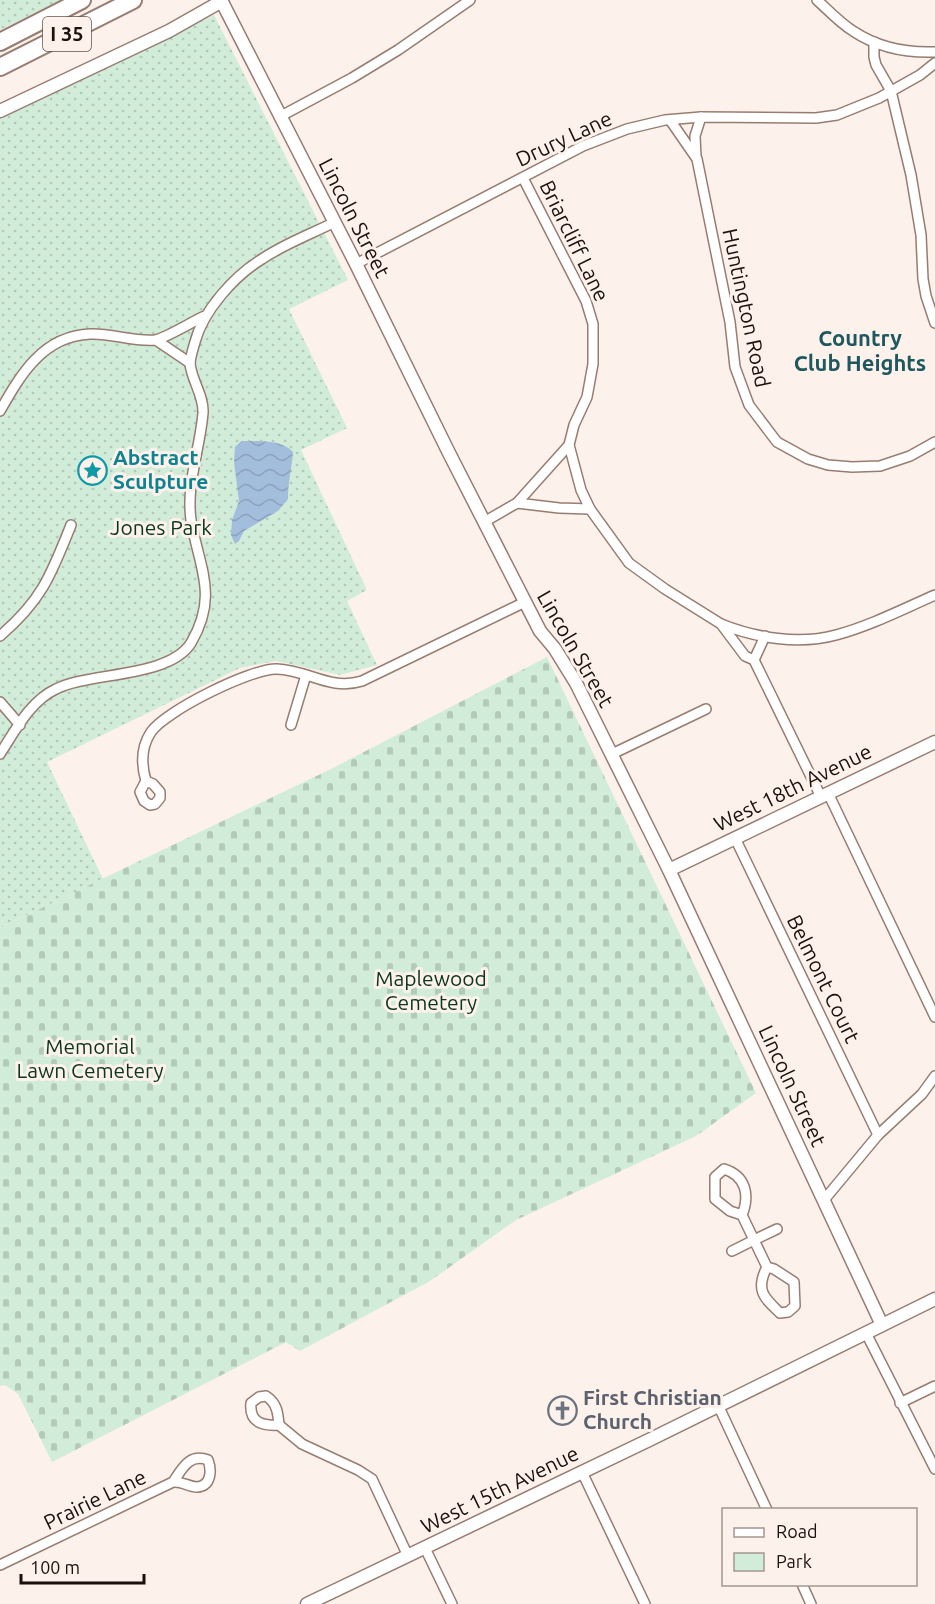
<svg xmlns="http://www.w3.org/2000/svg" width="935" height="1604" font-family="Ubuntu,sans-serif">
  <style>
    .green { fill: url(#green-dots) }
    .cemetery { fill: url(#cemetery-stones) }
    .water { fill: url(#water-waves) }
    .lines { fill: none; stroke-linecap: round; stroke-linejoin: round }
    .street-casing { stroke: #977d71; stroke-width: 12 }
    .secondary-casing { stroke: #977d71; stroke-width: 15 }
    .highway-casing { stroke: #977d71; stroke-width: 20 }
    .street { stroke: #fff; stroke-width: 9 }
    .secondary { stroke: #fff; stroke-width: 12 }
    .highway { stroke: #fff; stroke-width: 16 }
    .labels { text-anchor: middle; stroke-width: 6; stroke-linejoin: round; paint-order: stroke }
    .shield { fill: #fdf1eb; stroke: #5f5450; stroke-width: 1.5 }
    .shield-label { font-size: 20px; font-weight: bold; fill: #1b110d }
    .street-label { font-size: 21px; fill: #1b110d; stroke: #fdf1eb }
    .culture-label { font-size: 21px; font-weight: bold; fill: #0d838f; stroke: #fdf1eb; text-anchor: start }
    .park-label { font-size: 21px; fill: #0b371d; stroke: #fdf1eb }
    .worship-label { font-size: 21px; font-weight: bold; fill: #5b616d; stroke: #fdf1eb; text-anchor: start }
    .neighbourhood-label { font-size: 22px; font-weight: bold; fill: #1e585e; stroke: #fdf1eb }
  </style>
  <defs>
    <pattern id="green-dots" width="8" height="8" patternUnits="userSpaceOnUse" patternTransform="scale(1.5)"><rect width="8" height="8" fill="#d1edd9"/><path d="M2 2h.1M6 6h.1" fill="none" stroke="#b3cab9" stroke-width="1.8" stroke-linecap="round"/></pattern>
    <pattern id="cemetery-stones" width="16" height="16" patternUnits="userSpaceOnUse" patternTransform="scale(1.5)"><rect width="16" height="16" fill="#d1edd9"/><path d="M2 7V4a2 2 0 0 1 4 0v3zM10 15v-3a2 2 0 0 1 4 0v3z" fill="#b3cab9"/></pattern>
    <pattern id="water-waves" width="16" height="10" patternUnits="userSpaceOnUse" patternTransform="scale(1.5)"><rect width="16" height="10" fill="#a3bddc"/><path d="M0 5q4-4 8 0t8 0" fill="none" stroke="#8ca1bc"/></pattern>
  </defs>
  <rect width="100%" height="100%" fill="#fdf1eb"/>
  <!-- green -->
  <g class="green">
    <polygon points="0,0 61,0 0,30"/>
    <polygon points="214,15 348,280 289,309 347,428 301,450 367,590 347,601 377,665 340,675 276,661 240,668 47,762 103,879 0,928 0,118"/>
  </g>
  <!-- cemetery -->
  <polygon class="cemetery" points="547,657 756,1093 696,1136 516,1220 430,1281 300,1351 286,1342 52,1462 18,1394 5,1385 0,1386 0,928 331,769"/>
  <!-- water -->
  <path class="water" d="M242,441C257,441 282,439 293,452C292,467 288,482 288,499L278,511L244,531L239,541L235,544L231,535L232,520L239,501L234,462L235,447Z"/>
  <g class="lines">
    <defs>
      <g id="street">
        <path d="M817,0C828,10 840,23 853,31C877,47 907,53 935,52"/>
        <polyline points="874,42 874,57 876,65 891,91 911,175 921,235 923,279 926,296 935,323"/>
        <polyline points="281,116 352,78 398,50 470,0"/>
        <polyline points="670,120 697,159 730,322 735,367 749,405 777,442 808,459 828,465 852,467 880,466 910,456 935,442"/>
        <polyline points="696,157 695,136 701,117"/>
        <polyline points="523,178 586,301 593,324 593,364 587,397 574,425 569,445 581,490 590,509 629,563 665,589 721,624 745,656 754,660 821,797"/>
        <polyline points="356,264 583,146 627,129 665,120 701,117 816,118 837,115 879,98 920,75 935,63"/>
        <polyline points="156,340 190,363"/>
        <path d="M0,411C21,374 43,336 90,334C111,333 134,342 155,340C166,338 193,321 205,316"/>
        <polyline points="569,445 517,503 559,508 590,509"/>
        <polyline points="484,522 517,503"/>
        <path d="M721,624C756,638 799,645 836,635C870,626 903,609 935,595"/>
        <path d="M0,636C42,600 51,575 71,525"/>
        <polyline points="754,660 765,636"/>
        <polyline points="0,702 20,725"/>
        <polyline points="291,725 306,675"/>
        <path d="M0,754C15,731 30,701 56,689C89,672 169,678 191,643C219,595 199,568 191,520C186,484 200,449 203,413C204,396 192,381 190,364C190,358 193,349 195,342C203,311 234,276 262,259C284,244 311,234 335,222"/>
        <polyline points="612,754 706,709"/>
        <path d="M146,781C141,764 141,747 151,732C165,711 252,668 277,669C308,670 330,691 362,681L525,602"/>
        <polygon points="146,781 153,784 160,792 160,798 155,804 150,805 144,801 140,792"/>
        <polyline points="828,793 935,1017"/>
        <polyline points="735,838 878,1135"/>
        <polyline points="824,1200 878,1135 922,1094 935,1076"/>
        <path d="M742,1215L730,1211L715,1199V1177L724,1169C746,1176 750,1195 742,1215L754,1240L777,1229"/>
        <path d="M732,1251L754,1240L767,1267L774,1269L794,1282L795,1306L788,1312L780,1313C764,1298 755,1290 767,1267"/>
        <polyline points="866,1333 935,1469"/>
        <path d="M266,1396C277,1403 278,1413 279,1425C263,1426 249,1423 251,1403L259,1397Z"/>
        <polyline points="900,1403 935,1386"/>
        <polyline points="718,1405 767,1510"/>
        <polyline points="279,1425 302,1444 358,1470 372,1479 408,1556"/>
        <polyline points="582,1472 645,1604"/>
        <polyline points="425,1548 452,1604"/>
        <path d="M0,1565L173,1482C183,1481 188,1487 197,1487C211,1486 212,1471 208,1460C189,1453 182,1469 173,1482"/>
        <polyline points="802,1584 811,1604"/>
      </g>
      <g id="secondary">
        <polyline points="221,0 356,264 449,453 540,631 555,649 576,683 669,870 882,1325"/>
        <polyline points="0,111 169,31 222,1"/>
        <polyline points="669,870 935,742"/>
        <polyline points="307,1604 649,1440 935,1299"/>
      </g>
      <g id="highway">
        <polyline points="0,42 82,0"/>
        <polyline points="0,67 133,0"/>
      </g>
    </defs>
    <!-- street casing -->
    <use href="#street" class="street-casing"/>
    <!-- secondary casing -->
    <use href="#secondary" class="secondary-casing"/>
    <!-- highway casing -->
    <use href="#highway" class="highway-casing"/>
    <!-- street -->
    <use href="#street" class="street"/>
    <!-- secondary -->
    <use href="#secondary" class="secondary"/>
    <!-- highway -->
    <use href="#highway" class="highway"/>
  </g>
  <!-- icons -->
  <defs>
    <symbol id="sight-ring" viewBox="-11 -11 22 22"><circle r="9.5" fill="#fdf1eb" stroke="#0f9aa8" stroke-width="1.5"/><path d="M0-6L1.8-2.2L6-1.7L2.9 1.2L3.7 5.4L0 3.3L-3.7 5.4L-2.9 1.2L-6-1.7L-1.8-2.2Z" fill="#0f9aa8"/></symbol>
    <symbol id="church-ring" viewBox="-11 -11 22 22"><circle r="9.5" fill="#fdf1eb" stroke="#6b7280" stroke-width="1.5"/><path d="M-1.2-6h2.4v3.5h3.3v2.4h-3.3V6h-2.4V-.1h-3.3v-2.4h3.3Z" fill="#6b7280"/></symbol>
  </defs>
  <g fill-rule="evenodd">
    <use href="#sight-ring" x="76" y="454" width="33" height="33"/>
    <use href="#church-ring" x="546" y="1394" width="33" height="33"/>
  </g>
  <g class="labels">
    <!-- shield labels -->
    <rect class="shield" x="43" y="17" width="48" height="34" rx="4.5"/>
    <g class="shield-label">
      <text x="67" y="41">I 35</text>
    </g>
    <!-- street labels -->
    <g class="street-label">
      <text transform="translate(564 139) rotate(-25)" y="7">Drury Lane</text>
      <text transform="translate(354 218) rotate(63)" y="7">Lincoln Street</text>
      <text transform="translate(574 241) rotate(64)" y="7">Briarcliff Lane</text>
      <text transform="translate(746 308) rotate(78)" y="7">Huntington Road</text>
      <text transform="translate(575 649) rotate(60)" y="7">Lincoln Street</text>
      <text transform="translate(793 788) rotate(-26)" y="7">West 18th Avenue</text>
      <text transform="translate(823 979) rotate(64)" y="7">Belmont Court</text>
      <text transform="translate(792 1086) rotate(65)" y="7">Lincoln Street</text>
      <text transform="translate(500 1490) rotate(-26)" y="7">West 15th Avenue</text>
      <text transform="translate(95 1500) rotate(-26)" y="7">Prairie Lane</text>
    </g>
    <!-- culture labels -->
    <g class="culture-label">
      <text x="113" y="465">Abstract<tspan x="113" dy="24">Sculpture</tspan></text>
    </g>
    <!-- park labels -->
    <g class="park-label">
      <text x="161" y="535">Jones Park</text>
      <text x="431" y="986">Maplewood<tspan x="431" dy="24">Cemetery</tspan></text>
      <text x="90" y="1054">Memorial<tspan x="90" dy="24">Lawn Cemetery</tspan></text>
    </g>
    <!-- worship labels -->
    <g class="worship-label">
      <text x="583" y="1405">First Christian<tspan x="583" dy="24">Church</tspan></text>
    </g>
    <!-- neighbourhood labels -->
    <g class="neighbourhood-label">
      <text x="860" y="346">Country<tspan x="860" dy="25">Club Heights</tspan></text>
    </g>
  </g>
  <!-- legend -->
  <rect x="722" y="1508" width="195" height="78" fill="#fdf1eb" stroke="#a39792" stroke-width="1.5"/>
  <rect x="734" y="1528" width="30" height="9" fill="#ffffff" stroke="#a39792" stroke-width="1.5"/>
  <text x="776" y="1538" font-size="18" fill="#1b110d">Road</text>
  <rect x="734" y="1553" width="30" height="18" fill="#d1edd9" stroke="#a39792" stroke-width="1.5"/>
  <text x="776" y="1568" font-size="18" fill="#1b110d">Park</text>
  <!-- scale -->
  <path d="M21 1574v9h123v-9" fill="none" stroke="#1b110d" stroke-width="3"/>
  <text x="30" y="1574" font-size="18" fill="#1b110d" stroke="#fdf1eb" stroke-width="4.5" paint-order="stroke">100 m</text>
</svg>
